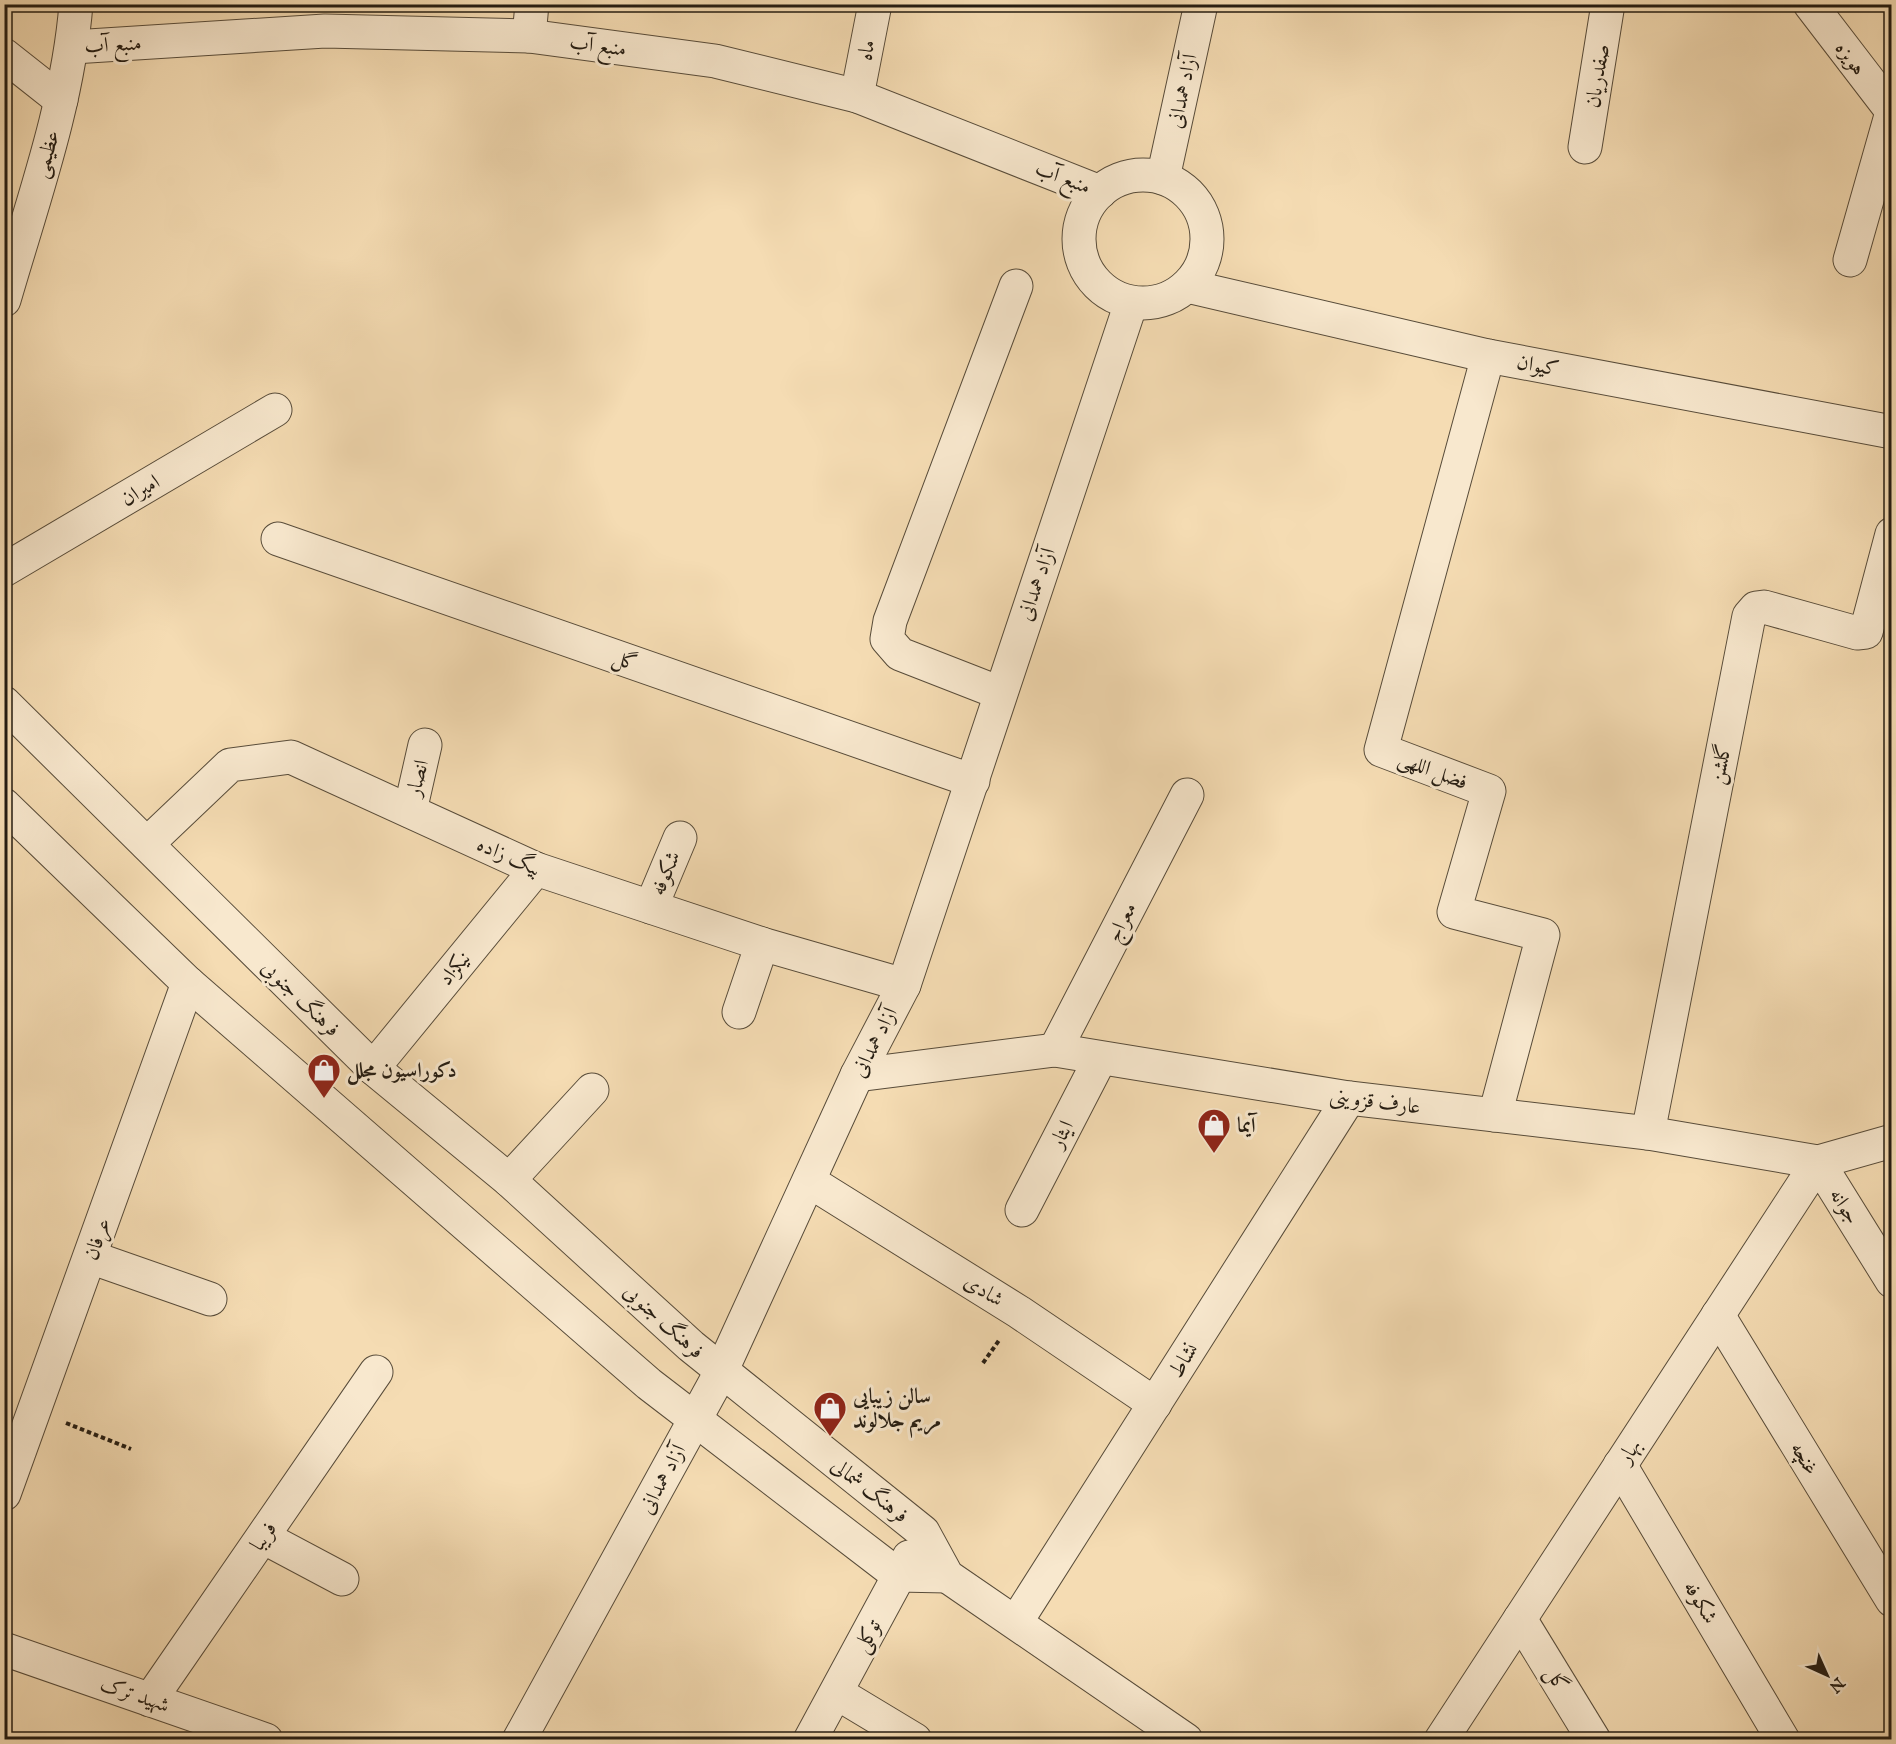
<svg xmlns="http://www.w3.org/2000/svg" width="1896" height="1744" font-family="'IM FELL English',Amiri,serif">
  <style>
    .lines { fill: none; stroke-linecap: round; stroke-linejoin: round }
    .minor-casing { stroke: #584c3a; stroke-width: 35 }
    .path { stroke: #241c12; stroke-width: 4; stroke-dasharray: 4.5 3; stroke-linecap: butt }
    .minor { stroke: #f8e8ce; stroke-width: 33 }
    .labels { text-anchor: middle; stroke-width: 6; stroke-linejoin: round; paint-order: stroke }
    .street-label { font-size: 21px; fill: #241c12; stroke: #f8e8ce }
    .poi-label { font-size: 21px; font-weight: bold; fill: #241c12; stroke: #f8e8ce; text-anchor: start }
  </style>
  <rect width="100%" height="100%" fill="#f5dcb3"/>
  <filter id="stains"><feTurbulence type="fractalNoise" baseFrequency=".00333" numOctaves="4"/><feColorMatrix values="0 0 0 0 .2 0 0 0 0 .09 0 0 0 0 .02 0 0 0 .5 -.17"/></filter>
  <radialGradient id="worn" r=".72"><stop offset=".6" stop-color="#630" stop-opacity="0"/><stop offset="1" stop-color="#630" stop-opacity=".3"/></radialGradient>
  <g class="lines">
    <defs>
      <g id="minor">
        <polyline points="1810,4 1892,111"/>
        <polyline points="529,36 532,4"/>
        <polyline points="73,47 325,31 529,36 715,61 857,96 1100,192"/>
        <polyline points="4,55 61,100"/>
        <polyline points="857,96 875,4"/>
        <polyline points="1585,147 1608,4"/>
        <circle cx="1143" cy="239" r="64"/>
        <polyline points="1163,178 1201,4"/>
        <polyline points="1850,260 1892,112"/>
        <polyline points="1187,286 1488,356 1892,432"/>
        <path d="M4,300C32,203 68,105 76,4"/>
        <polyline points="1488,356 1381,750 1489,791 1454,912 1543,935 1495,1115"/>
        <polyline points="278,539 973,781"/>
        <polyline points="4,570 275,410"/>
        <polyline points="1000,693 900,654 887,639 890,621 1016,286"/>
        <polyline points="4,703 373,1068 509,1180 691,1346 923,1532 947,1576 1186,1740"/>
        <polyline points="4,805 188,983 649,1384 898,1575 947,1576"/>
        <polyline points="410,811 425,745"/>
        <polyline points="147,844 230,765 291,757 536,869 762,944 904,985"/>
        <polyline points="651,907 680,838"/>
        <polyline points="739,1012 762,944"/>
        <polyline points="1055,1050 1187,795"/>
        <polyline points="373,1068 536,869"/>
        <polyline points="857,1075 1055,1050 1349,1098 1648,1133 1818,1162 1892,1141"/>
        <polyline points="1648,1133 1749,616 1756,608 1764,607 1857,633 1866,632 1892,534"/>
        <polyline points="509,1180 592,1090"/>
        <polyline points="809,1181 1019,1312 1155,1404"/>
        <polyline points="1022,1210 1100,1059"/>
        <polyline points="90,1257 210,1299"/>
        <polyline points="1718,1315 1892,1600"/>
        <polyline points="1620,1465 1783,1740"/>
        <polyline points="4,1494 188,983"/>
        <polyline points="263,1537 342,1579"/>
        <polyline points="1520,1619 1594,1740"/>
        <polyline points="1016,1622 1349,1098"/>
        <polyline points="4,1649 266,1740"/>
        <polyline points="837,1693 915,1740"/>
        <polyline points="150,1700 376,1372"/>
        <polyline points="519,1740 721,1372 857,1075 904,985 1131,303"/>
        <polyline points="810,1740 909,1557"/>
        <polyline points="1441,1740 1818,1162 1892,1281"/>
      </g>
    </defs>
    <!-- minor casing -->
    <use href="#minor" class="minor-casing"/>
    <!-- path -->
    <g class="path">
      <polyline points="983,1363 1000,1339"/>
      <polyline points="66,1423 131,1449"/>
    </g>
    <!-- minor -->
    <use href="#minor" class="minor"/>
  </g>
  <!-- icons -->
  <defs>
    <symbol id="shop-pin" viewBox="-11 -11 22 30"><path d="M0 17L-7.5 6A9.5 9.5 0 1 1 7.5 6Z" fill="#8f2418" stroke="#f8e8ce"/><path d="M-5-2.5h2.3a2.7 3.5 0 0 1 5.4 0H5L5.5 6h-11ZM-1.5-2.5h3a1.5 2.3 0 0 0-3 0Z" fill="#fff"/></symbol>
  </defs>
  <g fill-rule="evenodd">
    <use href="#shop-pin" x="305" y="1051" width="38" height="52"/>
    <use href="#shop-pin" x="1195" y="1106" width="38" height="52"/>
    <use href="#shop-pin" x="811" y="1389" width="38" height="52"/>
  </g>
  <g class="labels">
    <!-- street labels -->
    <g class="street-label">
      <text transform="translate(113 44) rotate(-3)" y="7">منبع آب</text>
      <text transform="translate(598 45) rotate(8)" y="7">منبع آب</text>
      <text transform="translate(866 50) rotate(-79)" y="7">ماه</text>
      <text transform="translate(1851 58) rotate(53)" y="7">هویزه</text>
      <text transform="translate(1597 76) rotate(-81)" y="7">صفدریان</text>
      <text transform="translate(1182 91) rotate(-78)" y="7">آزاد همدانی</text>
      <text transform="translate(46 154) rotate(-74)" y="7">عظیمی</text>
      <text transform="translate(1063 177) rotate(21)" y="7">منبع آب</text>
      <text transform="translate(1538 365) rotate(11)" y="7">کیوان</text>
      <text transform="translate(140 490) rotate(-31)" y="7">امیران</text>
      <text transform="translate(1036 584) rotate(-71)" y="7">آزاد همدانی</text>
      <text transform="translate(625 660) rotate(19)" y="7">گل</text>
      <text transform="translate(1720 764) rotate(-79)" y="7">گلشن</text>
      <text transform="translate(1433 770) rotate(21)" y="7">فضل اللهی</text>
      <text transform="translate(417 778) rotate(-76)" y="7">انصار</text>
      <text transform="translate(509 856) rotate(24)" y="7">بیگ زاده</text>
      <text transform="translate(665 873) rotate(-67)" y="7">شکوفه</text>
      <text transform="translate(1121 922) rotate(-63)" y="7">معراج</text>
      <text transform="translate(454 968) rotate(-51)" y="7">نیکزاد</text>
      <text transform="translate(301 998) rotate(44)" y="7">فرهنگ جنوبی</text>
      <text transform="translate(874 1042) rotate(-63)" y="7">آزاد همدانی</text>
      <text transform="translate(1375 1101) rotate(7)" y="7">عارف قزوینی</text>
      <text transform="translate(1061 1134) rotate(-63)" y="7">ایثار</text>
      <text transform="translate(1845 1206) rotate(58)" y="7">جوانه</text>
      <text transform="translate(97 1239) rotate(-70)" y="7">عرفان</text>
      <text transform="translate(984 1290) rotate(32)" y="7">شادی</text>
      <text transform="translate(664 1321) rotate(42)" y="7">فرهنگ جنوبی</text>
      <text transform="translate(1183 1360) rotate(-58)" y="7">نشاط</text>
      <text transform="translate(1629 1451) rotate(-57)" y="7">بهار</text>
      <text transform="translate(1805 1458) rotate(59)" y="7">غنچه</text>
      <text transform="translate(662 1479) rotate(-62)" y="7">آزاد همدانی</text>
      <text transform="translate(870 1490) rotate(38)" y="7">فرهنگ شمالی</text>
      <text transform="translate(263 1536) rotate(-55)" y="7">فریبا</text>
      <text transform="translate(1701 1602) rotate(59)" y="7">شکوفه</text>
      <text transform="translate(867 1636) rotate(-63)" y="7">توکلی</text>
      <text transform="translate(1557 1679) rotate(58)" y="7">گل</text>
      <text transform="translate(135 1694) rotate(19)" y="7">شهید ترک</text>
    </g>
    <!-- poi labels -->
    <g class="poi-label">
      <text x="347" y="1077">دکوراسیون مجلل</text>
      <text x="1237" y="1132">آيما</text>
      <text x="853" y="1403">سالن زیبایی<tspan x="853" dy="24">مریم جلالوند</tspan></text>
    </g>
  </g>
  <!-- margin -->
  <rect width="1896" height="1744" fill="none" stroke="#f5dcb3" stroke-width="24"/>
  <rect x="6" y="6" width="1884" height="1732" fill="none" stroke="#241c12" stroke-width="3"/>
  <rect x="12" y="12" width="1872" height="1720" fill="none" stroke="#241c12" stroke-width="1.5"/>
  <!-- north arrow -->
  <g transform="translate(1827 1675) rotate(135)" stroke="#f8e8ce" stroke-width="4.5" paint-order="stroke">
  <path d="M0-4.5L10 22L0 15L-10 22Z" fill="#241c12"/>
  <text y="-9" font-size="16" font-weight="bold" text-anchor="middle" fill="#241c12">N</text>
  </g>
  <rect width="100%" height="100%" filter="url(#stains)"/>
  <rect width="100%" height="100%" fill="url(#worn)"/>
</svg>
